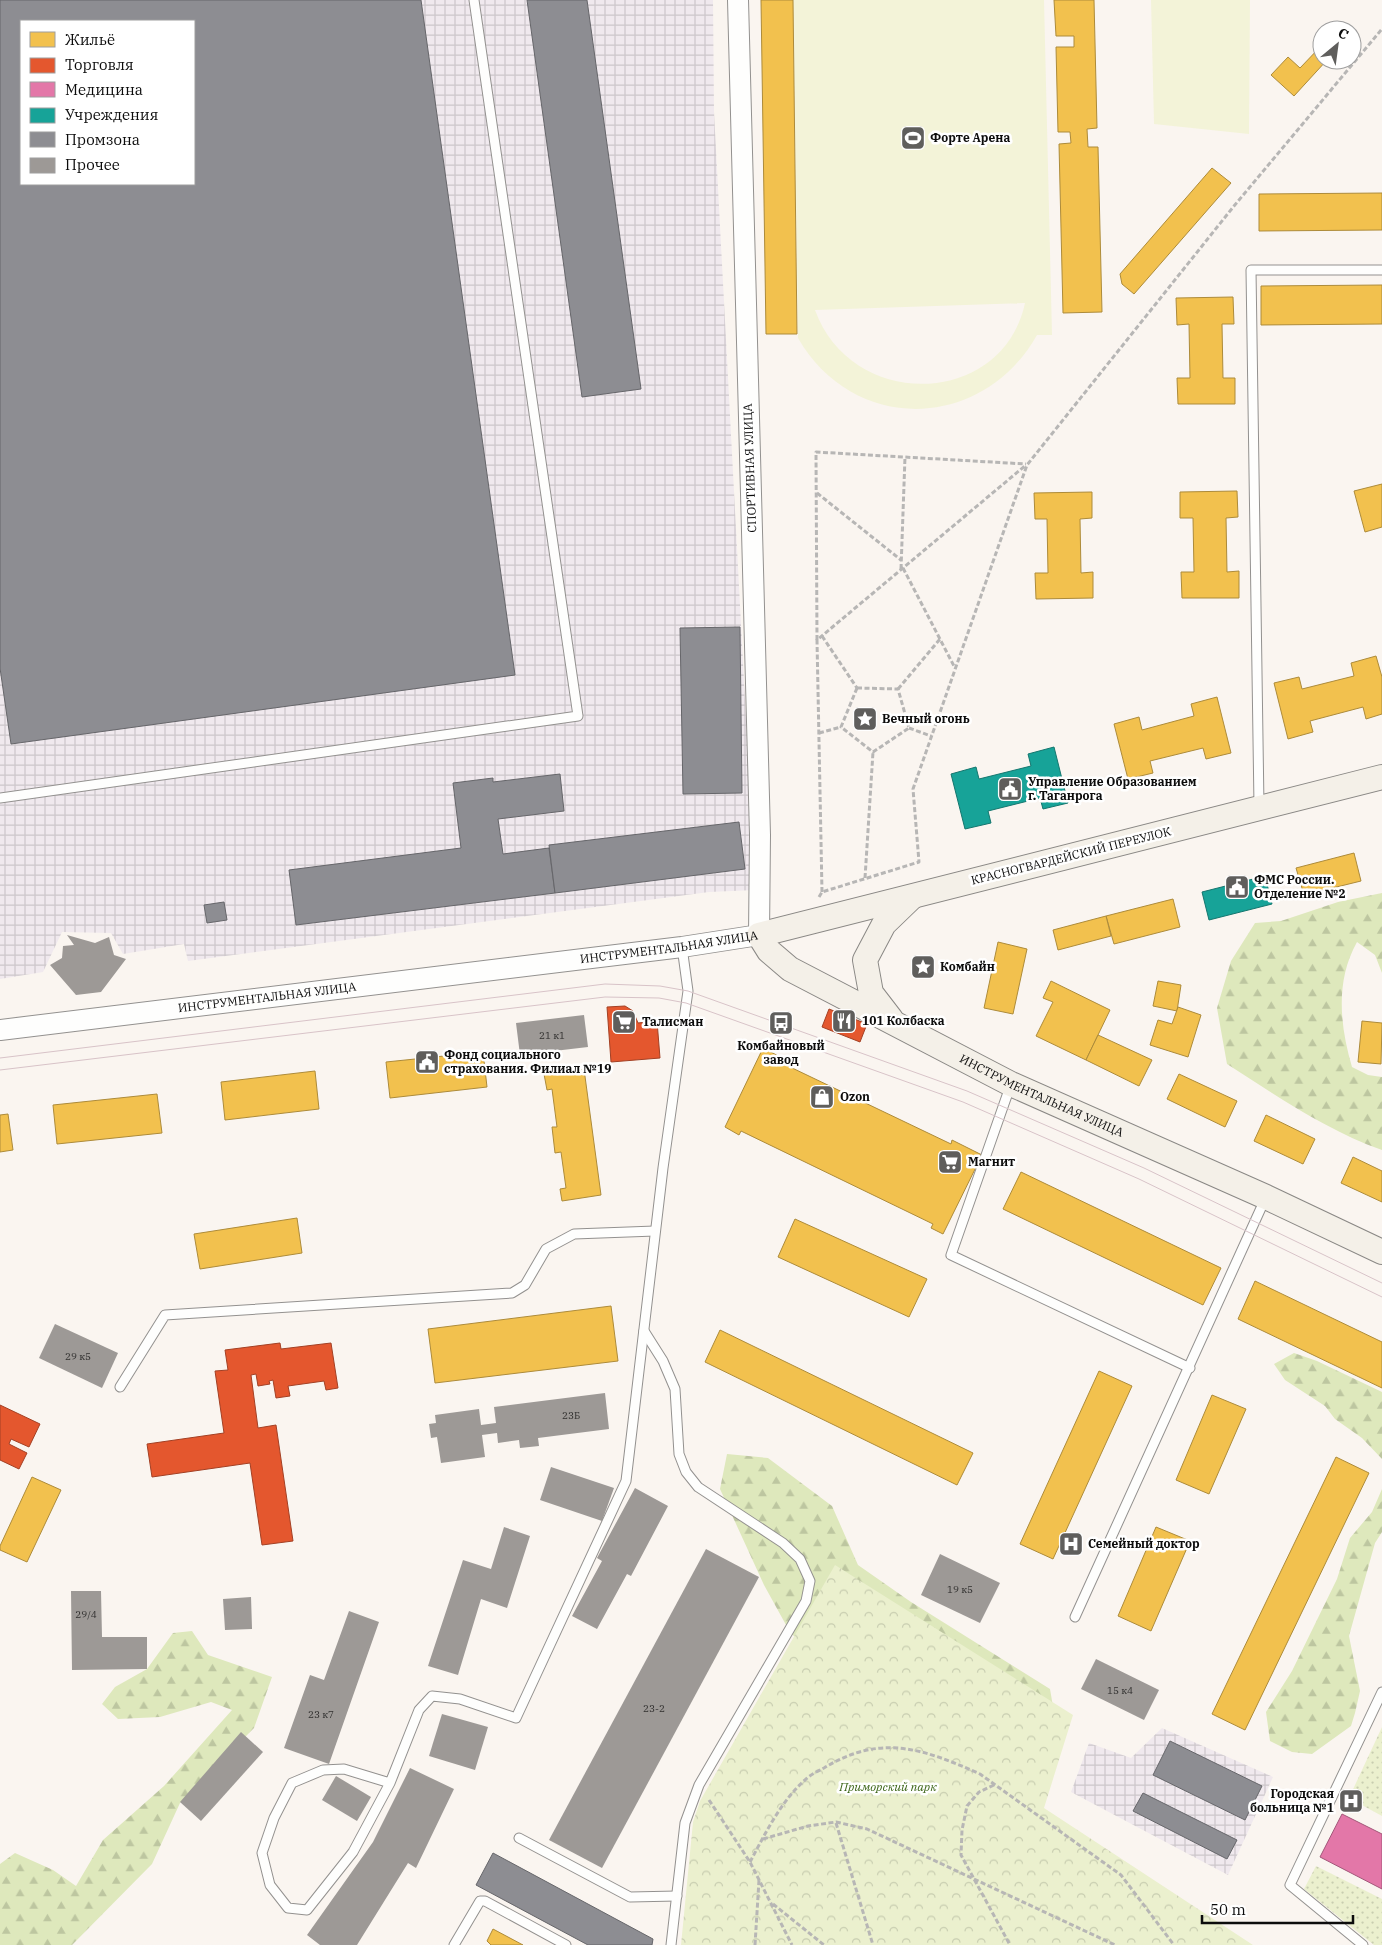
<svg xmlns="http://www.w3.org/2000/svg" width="1382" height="1945" font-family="'IBM Plex Serif',serif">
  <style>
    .industrial { fill: url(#industrial-grid); fill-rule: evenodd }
    .grass { fill: url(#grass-dots) }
    .forest { fill: url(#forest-firs) }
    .park { fill: url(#park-crowns) }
    .pitch { fill: #f3f3d8; fill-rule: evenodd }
    .homes { fill: #f2c14e; stroke: #ad8b3a }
    .shops { fill: #e4572e; stroke: #a34024 }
    .health { fill: #e377a8; stroke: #a25779 }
    .public { fill: #17a398; stroke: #14766e }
    .industry { fill: #8d8d92; stroke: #66666a; fill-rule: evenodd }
    .building { fill: #9d9996 }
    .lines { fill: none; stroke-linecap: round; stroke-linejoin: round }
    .service-casing { stroke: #93918f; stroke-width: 11 }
    .tertiary-casing { stroke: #93918f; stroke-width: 22 }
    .secondary-casing { stroke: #8a8885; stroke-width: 26 }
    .path { stroke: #b7b6b5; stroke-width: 3; stroke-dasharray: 5 2.5; stroke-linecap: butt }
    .service { stroke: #fefefd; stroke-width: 9 }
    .tertiary { stroke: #fefefd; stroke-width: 20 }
    .secondary { stroke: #f4f0e8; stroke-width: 24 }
    .tram { stroke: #d8c3c8; stroke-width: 1 }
    .labels { text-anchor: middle; stroke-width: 5; stroke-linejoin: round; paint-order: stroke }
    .number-label { font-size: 10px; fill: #302f2e }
    .poi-label { font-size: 12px; font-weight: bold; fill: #0c0c0c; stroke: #fff; text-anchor: start }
    .street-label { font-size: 12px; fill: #0c0c0c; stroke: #fff }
    .park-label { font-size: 12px; font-style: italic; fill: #3d6619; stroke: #fff }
  </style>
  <defs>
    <pattern id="industrial-grid" width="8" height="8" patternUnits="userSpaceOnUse" patternTransform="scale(1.25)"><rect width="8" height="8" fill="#f0e9ee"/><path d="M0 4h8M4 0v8" fill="none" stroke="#cdc7cb"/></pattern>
    <pattern id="grass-dots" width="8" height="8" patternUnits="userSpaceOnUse" patternTransform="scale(1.25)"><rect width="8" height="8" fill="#ebf0ce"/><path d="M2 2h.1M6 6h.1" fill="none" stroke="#c8cdb0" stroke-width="1.8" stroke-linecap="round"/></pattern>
    <pattern id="forest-firs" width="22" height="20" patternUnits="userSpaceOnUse" patternTransform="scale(1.25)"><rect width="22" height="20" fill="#dee8bc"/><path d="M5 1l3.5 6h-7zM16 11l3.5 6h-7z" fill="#bdc6a0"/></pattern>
    <pattern id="park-crowns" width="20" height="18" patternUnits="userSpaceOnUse" patternTransform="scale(1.25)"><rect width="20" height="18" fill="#ebf0ce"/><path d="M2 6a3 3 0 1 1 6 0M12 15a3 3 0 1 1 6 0" fill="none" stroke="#c8cdb0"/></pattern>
  </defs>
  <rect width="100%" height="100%" fill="#faf5f0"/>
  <!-- industrial -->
  <g class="industrial">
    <path d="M0,0H713L714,112L755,890L709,892L188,961L184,944L123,954L111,933L62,932L43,972L0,979ZM21,21H194V184H21Z"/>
    <polygon points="1162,1728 1273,1777 1228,1875 1071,1792 1089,1743 1131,1758"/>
  </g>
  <!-- grass -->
  <g class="grass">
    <polygon points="1382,1727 1382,1816 1349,1798"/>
    <polygon points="1316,1866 1382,1899 1382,1945 1374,1945 1304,1889"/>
  </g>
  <!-- forest -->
  <g class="forest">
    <path d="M1382,893V973L1375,955L1357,942C1335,981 1340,1026 1352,1067L1368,1075L1382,1077V1150C1326,1130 1277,1096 1227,1064L1217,1008L1231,961L1255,923L1281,921L1338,902Z"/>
    <polygon points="1294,1353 1317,1361 1382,1392 1382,1459 1362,1438 1335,1419 1325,1406 1285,1380 1274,1364"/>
    <polygon points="727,1454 768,1458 832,1506 858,1565 911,1602 1050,1689 1056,1724 854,1674 791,1634 764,1585 720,1489"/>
    <polygon points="1382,1489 1382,1532 1375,1543 1349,1636 1360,1691 1355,1713 1351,1726 1312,1754 1292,1752 1270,1741 1266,1712 1292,1671 1337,1579 1350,1538 1372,1512"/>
    <polygon points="192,1631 208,1655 272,1677 254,1728 180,1803 152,1864 72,1945 0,1945 0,1864 15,1853 53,1870 76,1886 103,1840 164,1786 232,1710 211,1702 160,1717 118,1719 102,1704 115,1687 147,1669 173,1633"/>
  </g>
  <!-- park -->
  <polygon class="park" points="835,1565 1073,1715 1044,1808 1253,1945 681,1945 693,1822 700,1801"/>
  <!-- pitch -->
  <g class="pitch">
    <path d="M793,0H1044L1052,335H1037C983,431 854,435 798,338ZM1025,303C1003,407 852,412 815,310Z"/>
    <polygon points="1151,0 1250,0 1249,134 1154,124"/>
  </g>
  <!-- homes -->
  <g class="homes">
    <polygon points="761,0 793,0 797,334 766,334"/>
    <polygon points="1054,0 1094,0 1097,128 1087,129 1088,147 1098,147 1102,312 1063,313 1059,144 1071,143 1070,132 1058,132 1056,47 1074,47 1074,36 1056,36"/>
    <polygon points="1322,45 1322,60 1327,60 1294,96 1271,75 1288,57 1300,68"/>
    <polygon points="1212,168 1231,183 1134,294 1122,284 1120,274"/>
    <polygon points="1382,193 1382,230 1259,231 1259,194"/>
    <polygon points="1382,285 1382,324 1261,325 1261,286"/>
    <polygon points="1233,297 1234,324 1222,324 1223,378 1235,378 1235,404 1178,404 1177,378 1190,378 1189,324 1177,325 1176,298"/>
    <polygon points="1382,484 1382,527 1365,532 1354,491"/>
    <polygon points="1237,491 1238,517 1226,518 1227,572 1239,571 1239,598 1182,598 1181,572 1194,572 1193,518 1180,518 1180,492"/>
    <polygon points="1092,492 1092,518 1080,519 1081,573 1093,572 1093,598 1036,599 1035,573 1048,573 1047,519 1035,519 1034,493"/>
    <polygon points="1376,656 1382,677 1382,714 1366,719 1363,707 1310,721 1313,732 1288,739 1274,683 1299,677 1302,689 1354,676 1351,663"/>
    <polygon points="1217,697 1231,753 1206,759 1203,748 1150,761 1153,773 1128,779 1114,724 1139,717 1142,730 1194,716 1191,704"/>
    <polygon points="1354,853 1361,881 1304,895 1296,868"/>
    <polygon points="1173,899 1180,927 1114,944 1106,916"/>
    <polygon points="1106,916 1111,936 1058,950 1053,930"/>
    <polygon points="998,942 1027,949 1013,1014 984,1008"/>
    <polygon points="1051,981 1110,1010 1086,1060 1036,1036 1053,1002 1043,998"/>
    <polygon points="1158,981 1181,985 1177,1011 1153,1006"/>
    <polygon points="1178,1007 1201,1015 1188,1057 1150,1045 1158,1020 1172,1024"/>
    <polygon points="1362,1021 1382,1023 1381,1064 1358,1062"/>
    <polygon points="1098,1035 1152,1060 1139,1086 1086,1060"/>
    <polygon points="763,1048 790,1062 788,1066 951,1144 952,1140 982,1155 943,1234 931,1228 933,1224 741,1131 739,1135 725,1127"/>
    <polygon points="483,1052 487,1087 390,1098 386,1062"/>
    <polygon points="584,1069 601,1195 562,1201 560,1189 566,1188 561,1152 555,1153 552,1127 557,1127 552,1089 547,1090 544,1074"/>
    <polygon points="315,1071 319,1109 225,1120 221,1082"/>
    <polygon points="1179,1074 1237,1101 1225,1127 1167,1099"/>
    <polygon points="157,1094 162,1133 57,1144 53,1105"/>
    <polygon points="8,1114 13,1150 0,1152 0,1115"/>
    <polygon points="1266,1115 1315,1139 1303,1164 1254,1141"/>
    <polygon points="1353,1157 1382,1171 1382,1202 1341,1183"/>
    <polygon points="1021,1172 1221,1268 1203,1305 1003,1209"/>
    <polygon points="297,1218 302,1253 200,1269 194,1234"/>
    <polygon points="795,1219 927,1279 909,1317 778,1257"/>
    <polygon points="1255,1281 1382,1342 1382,1388 1238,1319"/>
    <polygon points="611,1306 618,1361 435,1383 428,1329"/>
    <polygon points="720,1330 973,1453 957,1485 705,1362"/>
    <polygon points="1099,1371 1132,1386 1053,1559 1020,1544"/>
    <polygon points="1212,1395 1246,1409 1209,1494 1176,1480"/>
    <polygon points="1336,1457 1369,1473 1245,1730 1212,1714"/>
    <polygon points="32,1477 61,1490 27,1562 0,1550 0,1546"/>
    <polygon points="1156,1527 1190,1541 1151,1631 1118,1616"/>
    <polygon points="493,1929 523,1945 491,1945 487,1941"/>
  </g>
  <!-- shops -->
  <g class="shops">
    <polygon points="625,1006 633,1011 638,1023 657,1021 660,1058 611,1062 607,1007"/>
    <polygon points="829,1009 867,1024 860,1042 822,1027"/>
    <polygon points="280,1343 281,1349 331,1343 338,1388 326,1390 324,1381 288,1386 290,1396 276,1398 273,1380 269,1381 270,1384 258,1386 256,1374 251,1375 258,1428 276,1425 293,1541 262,1545 250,1463 152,1477 147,1444 224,1433 215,1371 228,1370 225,1350"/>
    <polygon points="0,1405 40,1424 29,1447 11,1439 9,1444 27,1453 19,1469 0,1460"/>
  </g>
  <!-- health -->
  <polygon class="health" points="1342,1814 1382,1834 1382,1889 1320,1857"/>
  <!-- public -->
  <g class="public">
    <polygon points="1054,747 1068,803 1043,809 1040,798 988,811 991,823 965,829 951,774 976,767 979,779 1031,766 1028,754"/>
    <polygon points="1265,876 1272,904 1209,920 1202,892"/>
  </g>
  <!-- industry -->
  <g class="industry">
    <path d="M0,0H421L515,675L11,744L0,668ZM21,21H194V184H21Z"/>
    <polygon points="527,0 587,0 641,389 582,397"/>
    <polygon points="740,627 742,793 683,794 680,628"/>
    <polygon points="560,774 564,811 498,819 503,854 549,848 555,893 296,925 289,870 461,848 453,783 493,778 493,782"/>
    <polygon points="739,822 745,869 555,893 549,845"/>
    <polygon points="224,902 227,920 207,923 204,905"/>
    <polygon points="1170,1741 1262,1786 1245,1820 1153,1775"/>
    <polygon points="1143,1793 1237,1840 1227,1859 1133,1811"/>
    <polygon points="493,1853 653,1939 652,1945 588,1945 476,1885"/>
  </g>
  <!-- building -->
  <g class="building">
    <polygon points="67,935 95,943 109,937 114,955 126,959 101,992 76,995 50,965 62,958 63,946 74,945"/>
    <polygon points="584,1015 588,1047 520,1055 516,1023"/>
    <polygon points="55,1324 118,1353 102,1388 39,1358"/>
    <polygon points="605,1393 609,1429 538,1438 539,1446 520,1448 519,1440 498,1443 497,1433 482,1435 485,1457 441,1463 437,1437 431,1438 429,1424 436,1423 435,1415 479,1409 481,1425 496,1423 494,1407"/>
    <polygon points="551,1467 614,1488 602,1521 540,1500"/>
    <polygon points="635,1488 668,1506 631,1576 627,1574 597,1629 572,1616 602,1561 597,1558"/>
    <polygon points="504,1527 530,1536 507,1608 481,1599 458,1675 428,1666 463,1560 491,1569"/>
    <polygon points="706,1549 759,1577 602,1868 549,1840"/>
    <polygon points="940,1554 1000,1583 980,1623 921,1595"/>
    <polygon points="71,1591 101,1591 102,1637 147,1637 147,1669 72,1670"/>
    <polygon points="251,1597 252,1629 225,1630 223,1599"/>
    <polygon points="349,1611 379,1622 329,1764 284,1748 310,1675 324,1680"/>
    <polygon points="1096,1659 1159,1690 1144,1720 1081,1689"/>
    <polygon points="442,1714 488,1727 475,1770 429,1756"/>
    <polygon points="241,1732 263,1752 201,1821 180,1802"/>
    <polygon points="410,1768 454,1789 416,1868 408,1863 357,1945 320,1945 307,1935 373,1842"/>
    <polygon points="336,1776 371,1797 357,1821 322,1800"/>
  </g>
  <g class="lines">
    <defs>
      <g id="service">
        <polyline points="0,798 578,716 474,0"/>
        <polyline points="1259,806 1251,270 1382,270"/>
        <polyline points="1011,1084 951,1255 1190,1368"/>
        <polyline points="644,1331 663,1361 675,1389 679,1454 686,1472 698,1487 783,1543 800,1559 810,1581 806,1601 699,1785 685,1823 671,1945"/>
        <polyline points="120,1387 165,1315 512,1293 525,1285 546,1249 574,1234 655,1231"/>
        <polyline points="1075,1617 1266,1197"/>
        <polyline points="390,1783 344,1769 323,1770 292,1783 274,1818 262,1853 270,1885 288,1908 307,1910 353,1852 390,1783 419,1710 432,1696 460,1699 516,1718 626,1481 663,1168 688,991 682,947"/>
        <polyline points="519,1838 630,1897 677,1896"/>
        <polyline points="454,1945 480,1901 485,1901 566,1945"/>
        <polyline points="1363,1945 1290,1885 1382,1692"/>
      </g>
      <g id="tertiary">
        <path id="s1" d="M0,1030L682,947L759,935L760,835L738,0"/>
      </g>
      <g id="secondary">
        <path id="s2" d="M1382,777L759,935L769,951L790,969L1011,1084L1266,1197L1382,1252"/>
        <polyline points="891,1019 871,993 865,960 884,924 912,897"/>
      </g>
    </defs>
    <!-- service casing -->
    <use href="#service" class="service-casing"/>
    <!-- tertiary casing -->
    <use href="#tertiary" class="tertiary-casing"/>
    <!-- secondary casing -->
    <use href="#secondary" class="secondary-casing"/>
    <!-- path -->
    <g class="path">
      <polyline points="817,493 901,560"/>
      <polyline points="903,568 955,668"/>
      <polyline points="901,569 905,457"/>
      <polyline points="822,636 857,688"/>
      <polyline points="817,640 816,452 1026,464"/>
      <polygon points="857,688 898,689 909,728 873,752 841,727"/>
      <polyline points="898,689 940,639"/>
      <polyline points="909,728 931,736"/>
      <polyline points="819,733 841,727"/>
      <polyline points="865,878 873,752"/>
      <polyline points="822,892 817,640 1026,465"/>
      <polyline points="819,897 822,892 919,862 913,789 1027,465 1234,206 1382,29"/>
      <polyline points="994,1785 979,1792 967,1806 962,1830 961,1855 1010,1945"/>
      <polyline points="709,1800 750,1862 792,1945"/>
      <polyline points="836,1823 873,1945"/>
      <polyline points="763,1839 808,1826 836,1822 867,1829 1115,1945"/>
      <path d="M750,1862C765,1834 781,1801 805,1780C810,1775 818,1771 824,1768C881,1733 924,1749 980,1774L1121,1875L1174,1945"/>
      <polyline points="773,1904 824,1945"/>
      <polyline points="755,1945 759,1880"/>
    </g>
    <!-- service -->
    <use href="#service" class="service"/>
    <!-- tertiary -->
    <use href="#tertiary" class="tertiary"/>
    <!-- secondary -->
    <use href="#secondary" class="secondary"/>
    <!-- tram -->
    <g class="tram">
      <polyline points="0,1058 605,984 660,986 688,991 967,1091 1144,1168 1382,1283"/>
      <polyline points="0,1070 605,997 659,998 686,1003 963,1102 1139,1179 1382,1297"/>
    </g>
  </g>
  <!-- icons -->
  <defs>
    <symbol id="stadium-square" viewBox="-11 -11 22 22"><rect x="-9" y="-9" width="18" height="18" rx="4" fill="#5f5e5c" stroke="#fff"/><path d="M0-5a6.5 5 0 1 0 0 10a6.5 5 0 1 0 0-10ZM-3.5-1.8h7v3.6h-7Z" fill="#fff"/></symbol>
    <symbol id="sight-square" viewBox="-11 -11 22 22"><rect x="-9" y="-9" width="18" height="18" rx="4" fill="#5f5e5c" stroke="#fff"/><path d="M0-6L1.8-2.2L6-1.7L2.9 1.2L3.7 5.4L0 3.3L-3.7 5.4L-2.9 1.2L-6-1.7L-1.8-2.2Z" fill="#fff"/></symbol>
    <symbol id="civic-square" viewBox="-11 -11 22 22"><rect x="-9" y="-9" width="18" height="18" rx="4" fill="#5f5e5c" stroke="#fff"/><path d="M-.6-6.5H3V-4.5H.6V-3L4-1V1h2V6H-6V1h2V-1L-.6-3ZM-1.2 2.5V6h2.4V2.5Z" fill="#fff"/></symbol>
    <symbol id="restaurant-square" viewBox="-11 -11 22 22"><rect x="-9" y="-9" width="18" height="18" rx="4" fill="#5f5e5c" stroke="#fff"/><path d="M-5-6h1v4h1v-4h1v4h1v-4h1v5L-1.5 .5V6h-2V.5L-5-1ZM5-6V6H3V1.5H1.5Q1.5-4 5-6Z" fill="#fff"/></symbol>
    <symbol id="supermarket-square" viewBox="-11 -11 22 22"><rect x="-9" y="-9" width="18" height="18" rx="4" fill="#5f5e5c" stroke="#fff"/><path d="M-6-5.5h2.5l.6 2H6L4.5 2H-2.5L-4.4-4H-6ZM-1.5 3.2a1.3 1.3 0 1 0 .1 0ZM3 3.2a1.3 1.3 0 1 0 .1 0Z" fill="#fff"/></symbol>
    <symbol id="bus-square" viewBox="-11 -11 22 22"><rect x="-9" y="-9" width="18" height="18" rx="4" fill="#5f5e5c" stroke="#fff"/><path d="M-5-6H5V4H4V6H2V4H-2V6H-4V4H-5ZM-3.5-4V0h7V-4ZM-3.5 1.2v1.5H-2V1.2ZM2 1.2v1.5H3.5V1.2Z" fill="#fff"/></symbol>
    <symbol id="shop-square" viewBox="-11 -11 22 22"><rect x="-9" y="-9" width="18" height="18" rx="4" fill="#5f5e5c" stroke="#fff"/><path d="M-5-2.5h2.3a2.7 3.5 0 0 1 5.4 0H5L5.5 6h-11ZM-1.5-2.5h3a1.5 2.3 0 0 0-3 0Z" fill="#fff"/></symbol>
    <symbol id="hospital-square" viewBox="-11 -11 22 22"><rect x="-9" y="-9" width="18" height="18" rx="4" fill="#5f5e5c" stroke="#fff"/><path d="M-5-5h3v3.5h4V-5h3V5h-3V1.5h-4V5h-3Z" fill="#fff"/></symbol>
  </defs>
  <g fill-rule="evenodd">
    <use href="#stadium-square" x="899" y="124" width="28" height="28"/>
    <use href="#sight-square" x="851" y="705" width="28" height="28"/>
    <use href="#civic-square" x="996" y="775" width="28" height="28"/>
    <use href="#civic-square" x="1223" y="873" width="28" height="28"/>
    <use href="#sight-square" x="909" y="953" width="28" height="28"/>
    <use href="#restaurant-square" x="830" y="1007" width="28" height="28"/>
    <use href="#supermarket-square" x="610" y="1008" width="28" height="28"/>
    <use href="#bus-square" x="767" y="1009" width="28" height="28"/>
    <use href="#civic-square" x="413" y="1048" width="28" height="28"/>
    <use href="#shop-square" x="808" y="1083" width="28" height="28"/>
    <use href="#supermarket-square" x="936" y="1148" width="28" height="28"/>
    <use href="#hospital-square" x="1057" y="1530" width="28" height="28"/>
    <use href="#hospital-square" x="1337" y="1787" width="28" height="28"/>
  </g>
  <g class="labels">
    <!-- number labels -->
    <g class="number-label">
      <text x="552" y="1039">21 к1</text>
      <text x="78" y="1360">29 к5</text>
      <text x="571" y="1419">23Б</text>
      <text x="960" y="1593">19 к5</text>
      <text x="86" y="1618">29/4</text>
      <text x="1120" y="1694">15 к4</text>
      <text x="654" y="1712">23-2</text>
      <text x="321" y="1718">23 к7</text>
    </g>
    <!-- poi labels -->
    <g class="poi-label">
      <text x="930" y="142">Форте Арена</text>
      <text x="882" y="723">Вечный огонь</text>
      <text x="1028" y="786">Управление Образованием<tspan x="1028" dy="14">г. Таганрога</tspan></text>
      <text x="1254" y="884">ФМС России.<tspan x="1254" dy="14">Отделение №2</tspan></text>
      <text x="940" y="971">Комбайн</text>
      <text x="862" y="1025">101 Колбаска</text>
      <text x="642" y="1026">Талисман</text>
      <text x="781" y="1050" text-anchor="middle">Комбайновый<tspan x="781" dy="14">завод</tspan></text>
      <text x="444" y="1059">Фонд социального<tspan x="444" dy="14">страхования. Филиал №19</tspan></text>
      <text x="840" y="1101">Ozon</text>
      <text x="968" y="1166">Магнит</text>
      <text x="1088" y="1548">Семейный доктор</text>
      <text x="1334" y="1798" text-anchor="end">Городская<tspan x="1334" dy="14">больница №1</tspan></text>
    </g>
    <!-- street labels -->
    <g class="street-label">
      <text transform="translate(750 468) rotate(-92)" y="4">СПОРТИВНАЯ УЛИЦА</text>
      <text transform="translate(1071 856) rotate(-14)" y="4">КРАСНОГВАРДЕЙСКИЙ ПЕРЕУЛОК</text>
      <text dy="4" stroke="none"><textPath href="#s1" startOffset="674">ИНСТРУМЕНТАЛЬНАЯ УЛИЦА</textPath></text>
      <text dy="4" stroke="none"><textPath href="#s1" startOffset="269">ИНСТРУМЕНТАЛЬНАЯ УЛИЦА</textPath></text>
      <text dy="4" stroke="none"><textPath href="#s2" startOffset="971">ИНСТРУМЕНТАЛЬНАЯ УЛИЦА</textPath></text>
    </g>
    <!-- park labels -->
    <g class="park-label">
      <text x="888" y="1791">Приморский парк</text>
    </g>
  </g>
  <!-- legend -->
  <rect x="20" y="20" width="175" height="165" fill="#ffffff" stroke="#9e9e9e"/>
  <rect x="30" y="32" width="25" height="15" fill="#f2c14e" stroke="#9e9e9e"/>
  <text x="65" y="45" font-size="15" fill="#0c0c0c">Жильё</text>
  <rect x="30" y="58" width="25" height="15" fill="#e4572e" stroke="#9e9e9e"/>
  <text x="65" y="70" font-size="15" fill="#0c0c0c">Торговля</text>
  <rect x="30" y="82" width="25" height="15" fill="#e377a8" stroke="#9e9e9e"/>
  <text x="65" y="95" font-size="15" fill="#0c0c0c">Медицина</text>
  <rect x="30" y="108" width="25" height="15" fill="#17a398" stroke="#9e9e9e"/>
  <text x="65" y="120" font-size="15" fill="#0c0c0c">Учреждения</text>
  <rect x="30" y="132" width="25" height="15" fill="#8d8d92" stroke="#9e9e9e"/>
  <text x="65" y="145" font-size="15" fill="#0c0c0c">Промзона</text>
  <rect x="30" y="158" width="25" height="15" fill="#9d9996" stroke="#9e9e9e"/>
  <text x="65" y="170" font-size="15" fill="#0c0c0c">Прочее</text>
  <!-- north arrow -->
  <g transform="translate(1337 45) rotate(29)"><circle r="24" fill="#ffffff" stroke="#9e9e9e"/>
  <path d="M0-4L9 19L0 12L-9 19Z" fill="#5f5e5c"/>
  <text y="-8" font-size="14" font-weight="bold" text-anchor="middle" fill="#0c0c0c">С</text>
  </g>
  <!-- scale -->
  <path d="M1202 1915v8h151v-8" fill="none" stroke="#0c0c0c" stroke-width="2.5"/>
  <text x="1210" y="1915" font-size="15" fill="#0c0c0c" stroke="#ffffff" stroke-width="4" paint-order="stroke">50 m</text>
</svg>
